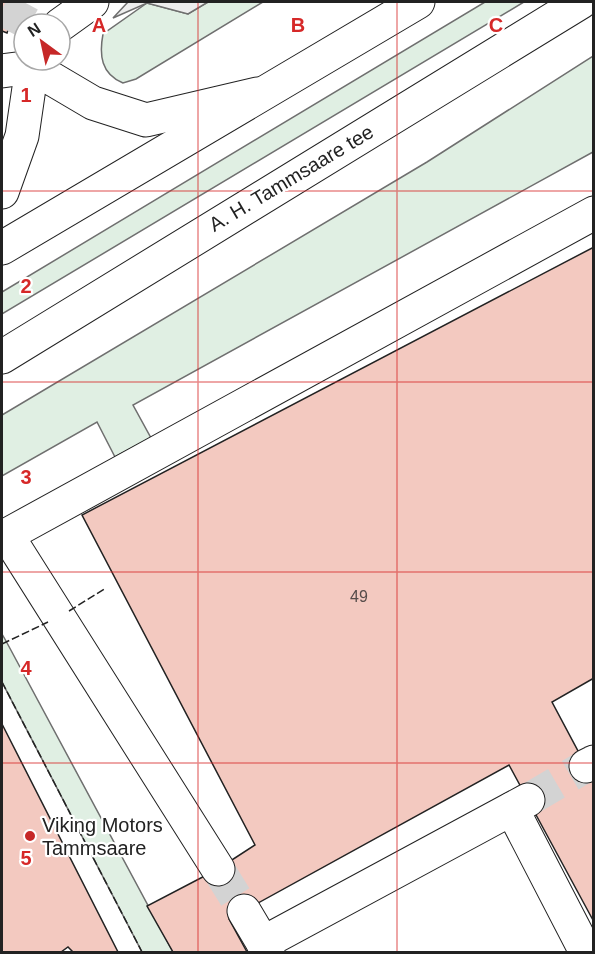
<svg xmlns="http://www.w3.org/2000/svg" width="595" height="954" font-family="Arial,sans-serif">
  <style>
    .grass { fill: #e0efe3; stroke: #6f6f6f; stroke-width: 1.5 }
    .parking { fill: #ededed; stroke: #6f6f6f; stroke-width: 1.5 }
    .building { fill: #f3c9c0; stroke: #222; stroke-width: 1.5 }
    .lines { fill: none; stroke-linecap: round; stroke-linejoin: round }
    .minor-tunnel { stroke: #d3d3d3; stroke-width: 33; stroke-dasharray: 33 16; stroke-linecap: butt }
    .minor-casing { stroke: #222; stroke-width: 35 }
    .major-casing { stroke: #222; stroke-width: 35 }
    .minor { stroke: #fff; stroke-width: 33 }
    .major { stroke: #fff; stroke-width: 33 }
    .fence { stroke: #222; stroke-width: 1.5; stroke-dasharray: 8 3; stroke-linecap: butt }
    .grid { fill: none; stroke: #d62828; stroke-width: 1.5; stroke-opacity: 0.55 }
    .poi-dot { fill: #c62828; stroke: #fff; stroke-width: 2 }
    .labels { text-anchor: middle; stroke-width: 4.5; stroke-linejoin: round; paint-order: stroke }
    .number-label { font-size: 16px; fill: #564c4a }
    .street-label { font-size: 20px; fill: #222; stroke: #fff }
    .poi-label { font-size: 20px; fill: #222; stroke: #fff; text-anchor: start }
    .grid-label { font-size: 20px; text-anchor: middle; font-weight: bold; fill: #d62828; stroke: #fff; stroke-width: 4.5; stroke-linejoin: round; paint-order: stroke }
  </style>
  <rect width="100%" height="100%" fill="#fff"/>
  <!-- grass -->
  <g class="grass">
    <path d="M208,2H263L136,79L123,83C101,74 99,55 103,34L147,3L188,14Z"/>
    <polygon points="485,2 524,2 2,314 2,292"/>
    <polygon points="593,56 593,152 133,405 151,438 115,457 97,422 2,476 2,415 427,162"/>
    <polygon points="2,634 6,641 173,952 142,952 2,682"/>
  </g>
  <!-- parking -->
  <polygon class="parking" points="128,2 208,2 188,14 147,3 113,18"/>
  <!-- building -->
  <g class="building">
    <polygon points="2,2 17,2 7,33 2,31"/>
    <polygon points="594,247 594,678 552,702 594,781 594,922 509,765 229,919 247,952 173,952 147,906 218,869 255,845 82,515"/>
    <polygon points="2,724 118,952 73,952 68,947 61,952 2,952"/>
  </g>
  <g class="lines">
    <!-- minor-tunnel -->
    <g class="minor-tunnel">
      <polyline points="2,9 30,24"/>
      <polyline points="528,800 586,766"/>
      <polyline points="218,869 244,911"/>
    </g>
    <defs>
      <g id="minor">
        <polyline points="60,25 92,2"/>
        <polyline points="2,71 32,67 36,60"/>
        <polyline points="2,192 22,136 32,67 93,103 146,120 257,94"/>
        <polyline points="2,535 7,535 594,213"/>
        <polyline points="7,535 218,869"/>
        <polyline points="586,766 594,762"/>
        <polyline points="512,809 586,952"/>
        <polyline points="244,911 263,943"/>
        <polyline points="268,952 263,943 528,800"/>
      </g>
      <g id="major">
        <polyline points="2,248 418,2"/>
        <polyline points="2,357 581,2"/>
      </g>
    </defs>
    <!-- minor casing -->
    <use href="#minor" class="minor-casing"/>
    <!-- major casing -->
    <use href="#major" class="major-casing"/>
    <!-- minor -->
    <use href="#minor" class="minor"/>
    <!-- major -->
    <use href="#major" class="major"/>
    <!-- fence -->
    <g class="fence">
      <polyline points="69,611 106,588"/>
      <polyline points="2,644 48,622"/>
      <polyline points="2,682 142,952"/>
    </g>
  </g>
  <!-- grid -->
  <path class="grid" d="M198,2V952M397,2V952M2,191H594M2,382H594M2,572H594M2,763H594"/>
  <!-- markers -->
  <circle class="poi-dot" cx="30" cy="836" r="6"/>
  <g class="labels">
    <!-- number labels -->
    <g class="number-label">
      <text x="359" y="602">49</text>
    </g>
    <!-- street labels -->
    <g class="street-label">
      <text transform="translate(291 178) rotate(-31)" y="7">A. H. Tammsaare tee</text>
    </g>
    <!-- poi labels -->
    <g class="poi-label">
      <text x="42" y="832">Viking Motors<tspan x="42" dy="23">Tammsaare</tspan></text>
    </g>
  </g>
  <g class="grid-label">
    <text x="99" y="32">A</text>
    <text x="298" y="32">B</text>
    <text x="496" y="32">C</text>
    <text x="26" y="102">1</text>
    <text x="26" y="293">2</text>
    <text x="26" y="484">3</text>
    <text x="26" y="675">4</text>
    <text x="26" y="865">5</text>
  </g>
  <!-- border -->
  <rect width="595" height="954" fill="none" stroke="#222222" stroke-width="6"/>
  <!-- north arrow -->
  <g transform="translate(42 42) rotate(327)"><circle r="28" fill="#ffffff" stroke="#a7a7a7" stroke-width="1.5"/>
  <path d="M0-4.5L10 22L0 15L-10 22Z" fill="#c62828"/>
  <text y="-9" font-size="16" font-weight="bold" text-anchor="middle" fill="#222222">N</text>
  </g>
</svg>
